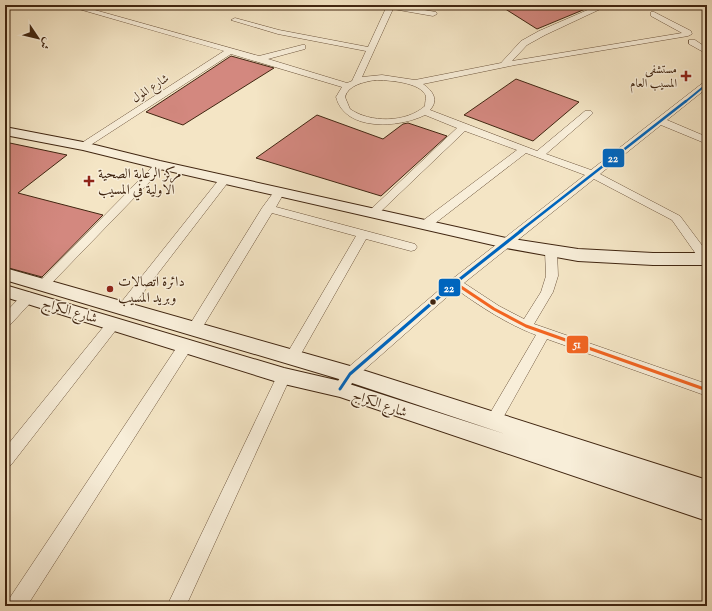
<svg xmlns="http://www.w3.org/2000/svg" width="712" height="611" font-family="'Sorts Mill Goudy',Amiri,serif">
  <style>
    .building { fill: #d3887f; stroke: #412611 }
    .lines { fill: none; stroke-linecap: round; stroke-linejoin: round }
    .street-casing { stroke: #6e563e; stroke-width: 1 }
    .secondary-casing { stroke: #412611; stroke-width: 2 }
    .street { fill: #f8eed9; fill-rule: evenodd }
    .secondary { fill: #f8eed9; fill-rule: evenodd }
    .bus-1-casing { stroke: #f8eed9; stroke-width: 6 }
    .bus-2-far2-casing { stroke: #f8eed9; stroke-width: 4 }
    .bus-2-far1-casing { stroke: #f8eed9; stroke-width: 5 }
    .bus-2-casing { stroke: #f8eed9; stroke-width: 6 }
    .bus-1 { stroke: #f26522; stroke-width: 3 }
    .bus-2-far2 { stroke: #0065bd; stroke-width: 2 }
    .bus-2-far1 { stroke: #0065bd; stroke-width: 2.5 }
    .bus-2 { stroke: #0065bd; stroke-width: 3 }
    .poi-dot { fill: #8f2418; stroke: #f8eed9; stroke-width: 1.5 }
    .bus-dot { fill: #412611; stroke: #f8eed9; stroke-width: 1.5 }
    .labels { text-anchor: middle; stroke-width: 3; stroke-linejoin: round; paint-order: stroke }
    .far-poi-label { font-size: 12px; fill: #412611; stroke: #f8eed9; text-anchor: end }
    .far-street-label { font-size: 12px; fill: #412611; stroke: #f8eed9 }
    .poi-label { font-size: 14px; fill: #412611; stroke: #f8eed9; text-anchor: start }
    .street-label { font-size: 14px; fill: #412611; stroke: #f8eed9 }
    .line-badge { stroke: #f8eed9; stroke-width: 1.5 }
    .badge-label { font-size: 11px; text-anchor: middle; font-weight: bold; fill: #fff }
  </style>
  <rect width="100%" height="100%" fill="#f4e5c5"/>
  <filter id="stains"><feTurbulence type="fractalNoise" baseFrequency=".005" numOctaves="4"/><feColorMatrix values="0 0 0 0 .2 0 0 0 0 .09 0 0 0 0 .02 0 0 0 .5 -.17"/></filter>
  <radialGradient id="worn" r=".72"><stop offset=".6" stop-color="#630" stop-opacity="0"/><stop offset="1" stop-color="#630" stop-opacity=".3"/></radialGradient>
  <!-- building -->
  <g class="building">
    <polygon points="499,5 595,5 537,29"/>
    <polygon points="231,56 274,68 183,125 146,112"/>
    <polygon points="516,79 579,102 533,141 464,115"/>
    <polygon points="317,115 383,139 403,124 408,123 447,136 381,196 256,158"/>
    <polygon points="5,142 67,155 18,193 103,215 42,277 5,267"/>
  </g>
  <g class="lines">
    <defs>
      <g id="street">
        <path d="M65,5H77L259,56L302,45H305V49L268,59L347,83L352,81L366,51L278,34L231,20L235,18L279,30L368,47L386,8L375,5H395L436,12L437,14L433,16L393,9L362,77L382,75L415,80L501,63L521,41L539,31L599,5H609L545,35L527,45L512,61L682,33L651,16V12H654L691,31L692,34L688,36L515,65L423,84C433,91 439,100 430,110L537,151L585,111H591L593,113L591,115L546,154L591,170L704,82L707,81V88L667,120L707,137V144L661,125L600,174L680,216L707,252V265L703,264L672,220L594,179L464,283L499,306L524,319L541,292L546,276L545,251L547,248H555L557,251L558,276L553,292L534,324L707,384V396L547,339L499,425L494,426L489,425L486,420L489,415L536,335C507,324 481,307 456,289L355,378C350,386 346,397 335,393L333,389L345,370L451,280L585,175L526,153L429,228H421L419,225L421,222L517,150L465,131L377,215H369L367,213L369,211L457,128L425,115C399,128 345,132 336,97L342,87L231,54L86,148H80L78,146L80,144L224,51ZM375,80C387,80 421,82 426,96C426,99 425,102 425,106C406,123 370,123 350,109L345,97C348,85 364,82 375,80Z"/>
        <polygon points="689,40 695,40 707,48 707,54 689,44"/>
        <polygon points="160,162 165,165 164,167 47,288 43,289 39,288 37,285 39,282 156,163"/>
        <polygon points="225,176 230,179 229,181 129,311 124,313 119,311 117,308 119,305 221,177"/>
        <polygon points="280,188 285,191 276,207 415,244 417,247 415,250 411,251 366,239 297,361 292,362 287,361 285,357 356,236 272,213 199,333 194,334 189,333 187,329 262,208 276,189"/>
        <polygon points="28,292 33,294 34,297 33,300 10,325 5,327 5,313 23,294"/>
        <polygon points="114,318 119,320 121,323 119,326 11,465 5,467 5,448 109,320"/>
        <polygon points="186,340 191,341 193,345 191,349 27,606 7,606 9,599 181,341"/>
        <polygon points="284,370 289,372 291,376 186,606 167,606 277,376 279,372"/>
      </g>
      <g id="secondary">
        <polygon points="5,127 83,142 160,161 506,238 578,249 653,253 707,253 707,265 653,265 578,261 506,248 160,169 83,150 5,135"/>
        <polygon points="5,268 350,366 707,480 707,521 340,397 284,384 5,297 5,285 284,368 340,381 505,434 349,382 5,280"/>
      </g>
    </defs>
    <!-- street casing -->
    <use href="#street" class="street-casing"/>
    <!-- secondary casing -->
    <use href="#secondary" class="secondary-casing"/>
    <!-- street -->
    <use href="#street" class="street"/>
    <!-- secondary -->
    <use href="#secondary" class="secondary"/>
    <defs>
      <polyline id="bus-1" points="455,283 494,309 526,326 707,390"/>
      <polyline id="bus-2-far2" points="685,102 707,84"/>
      <polyline id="bus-2-far1" points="520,231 686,101"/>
      <polyline id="bus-2" points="340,389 350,374 455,283 522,230"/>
    </defs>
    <!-- bus-1 casing -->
    <use href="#bus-1" class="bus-1-casing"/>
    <!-- bus-2-far2 casing -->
    <use href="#bus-2-far2" class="bus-2-far2-casing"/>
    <!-- bus-2-far1 casing -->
    <use href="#bus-2-far1" class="bus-2-far1-casing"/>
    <!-- bus-2 casing -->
    <use href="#bus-2" class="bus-2-casing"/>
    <!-- bus-1 -->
    <use href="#bus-1" class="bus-1"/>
    <!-- bus-2-far2 -->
    <use href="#bus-2-far2" class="bus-2-far2"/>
    <!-- bus-2-far1 -->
    <use href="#bus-2-far1" class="bus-2-far1"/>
    <!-- bus-2 -->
    <use href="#bus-2" class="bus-2"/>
  </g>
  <!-- markers -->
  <g class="poi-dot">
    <path d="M684 70h4v4h4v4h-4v4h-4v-4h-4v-4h4z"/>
    <path d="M87 175h4v4h4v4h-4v4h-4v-4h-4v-4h4z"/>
    <circle cx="110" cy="289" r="4"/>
  </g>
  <circle class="bus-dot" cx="433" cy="302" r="3.5"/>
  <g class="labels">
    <!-- far-poi labels -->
    <g class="far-poi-label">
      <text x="677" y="73">مستشفى<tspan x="677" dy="14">المسيب العام</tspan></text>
    </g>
    <!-- far-street labels -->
    <g class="far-street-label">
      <text transform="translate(150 88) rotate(-33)" y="4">شارع المول</text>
    </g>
    <!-- poi labels -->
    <g class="poi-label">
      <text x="98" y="178">مركز الرعاية الصحية<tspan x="98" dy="16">الاولية في المسيب</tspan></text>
      <text x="118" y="286">دائرة اتصالات<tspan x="118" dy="16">وبريد المسيب</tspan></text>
    </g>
    <!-- street labels -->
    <g class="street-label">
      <text transform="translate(70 310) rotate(17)" y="5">شارع الكراج</text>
      <text transform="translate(380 403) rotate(19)" y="5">شارع الكراج</text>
    </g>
  </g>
  <g class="line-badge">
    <rect x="602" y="148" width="23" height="20" rx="4" fill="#0065bd"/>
    <rect x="438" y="278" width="23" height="19" rx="4" fill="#0065bd"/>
    <rect x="566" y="335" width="23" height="19" rx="4" fill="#f26522"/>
  </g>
  <g class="badge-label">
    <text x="613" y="162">22</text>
    <text x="449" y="292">22</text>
    <text x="577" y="348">51</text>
  </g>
  <!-- margin -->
  <rect width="712" height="611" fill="none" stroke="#f4e5c5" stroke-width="20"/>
  <rect x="6" y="6" width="700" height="599" fill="none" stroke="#412611" stroke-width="2"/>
  <rect x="10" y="10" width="692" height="591" fill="none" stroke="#412611"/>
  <!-- north arrow -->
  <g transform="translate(38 38) rotate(125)" stroke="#f8eed9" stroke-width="3" paint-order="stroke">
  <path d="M0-3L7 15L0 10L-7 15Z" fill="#412611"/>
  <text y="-6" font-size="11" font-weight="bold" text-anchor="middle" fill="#412611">ش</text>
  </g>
  <rect width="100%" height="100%" filter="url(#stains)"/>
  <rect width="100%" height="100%" fill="url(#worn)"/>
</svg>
